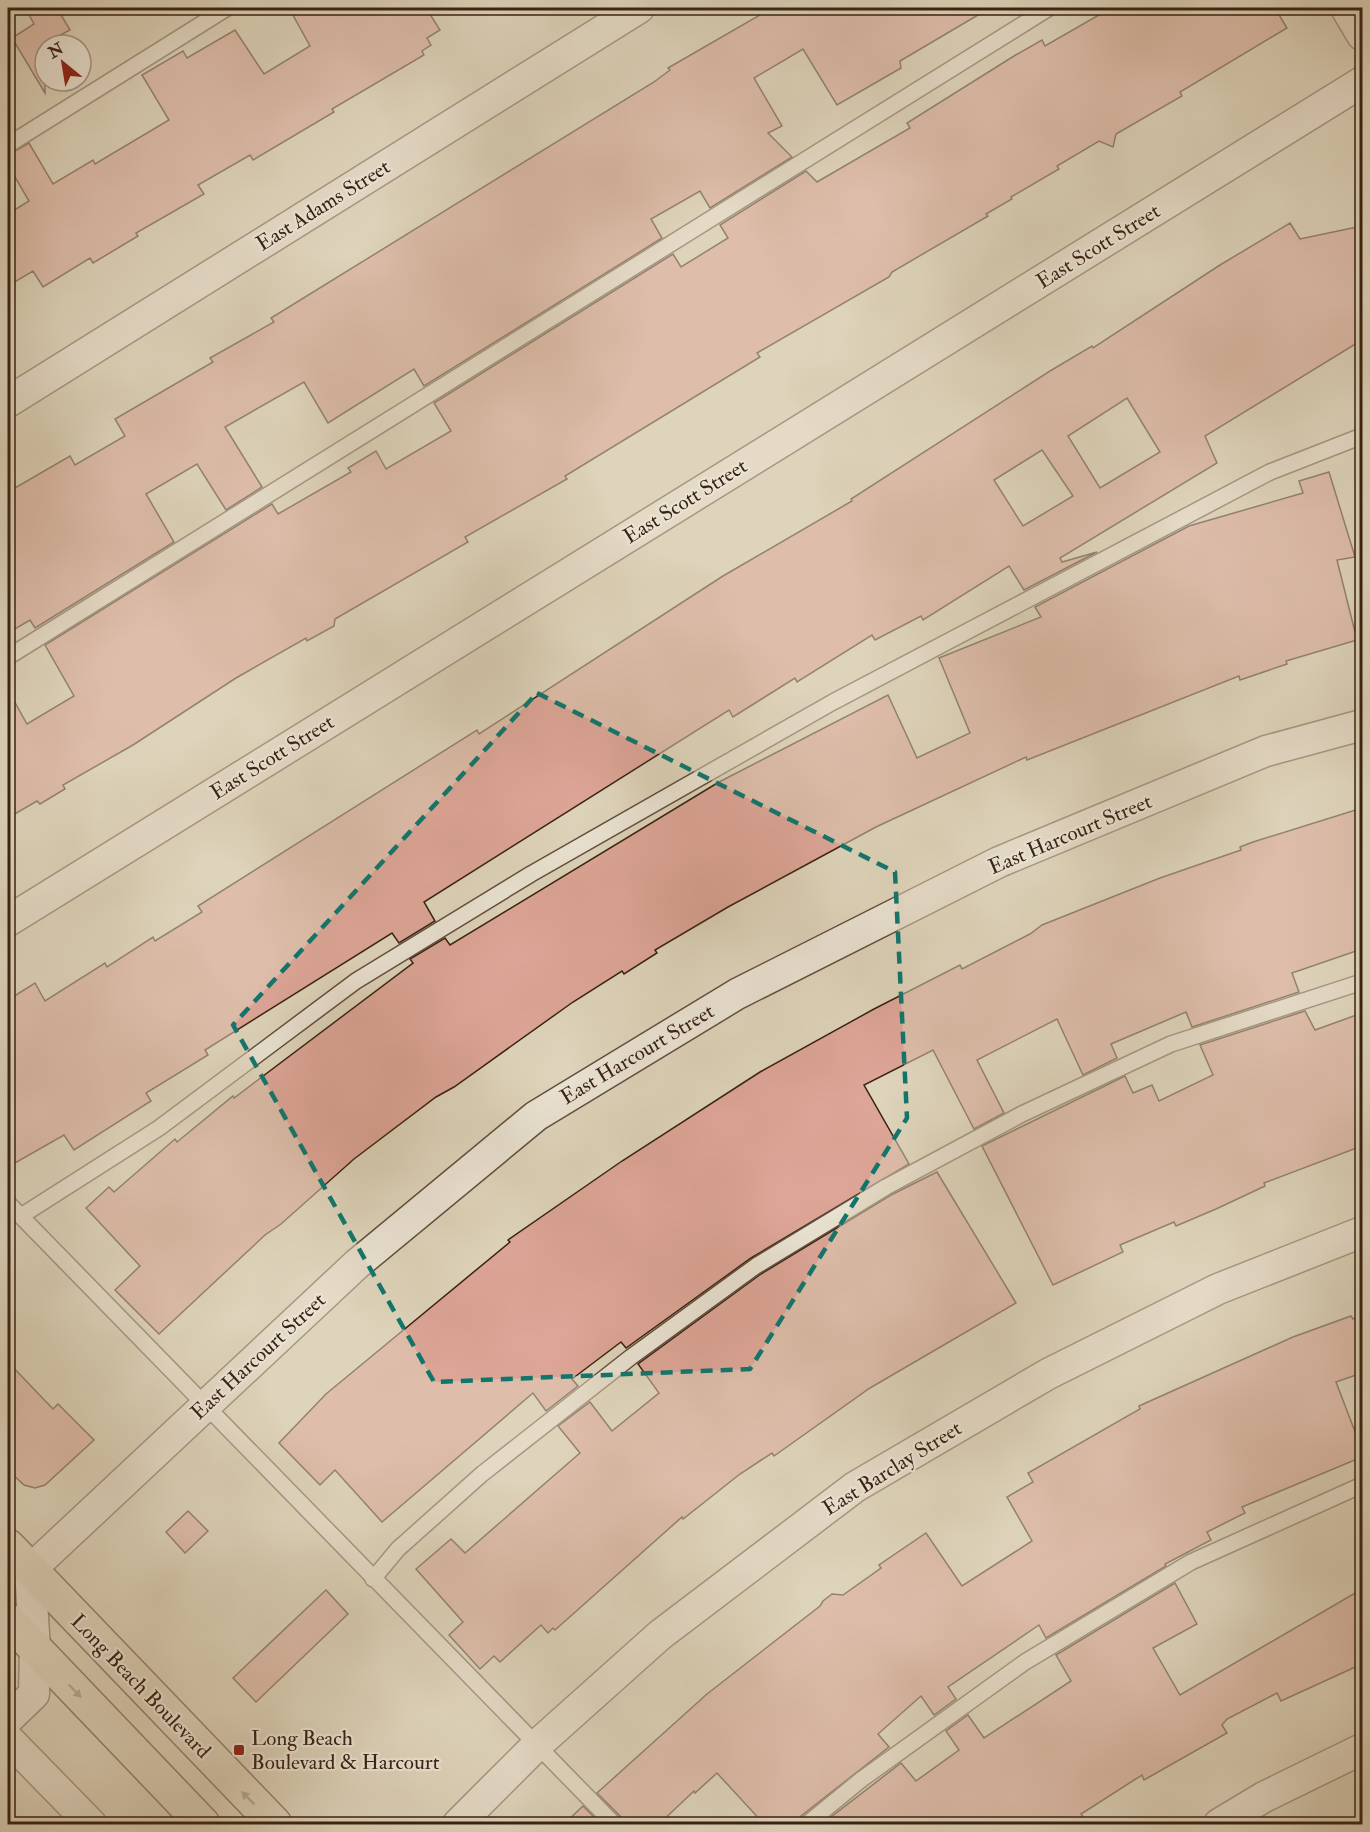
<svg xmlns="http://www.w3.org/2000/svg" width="1370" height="1832" font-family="'IM FELL Double Pica',serif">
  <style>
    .building { fill: #dda597; stroke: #382213; stroke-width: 1.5; fill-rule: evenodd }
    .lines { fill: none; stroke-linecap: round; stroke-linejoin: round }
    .service-casing { stroke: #624e3d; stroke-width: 18 }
    .minor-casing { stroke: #624e3d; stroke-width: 33 }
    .primary-casing { stroke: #382213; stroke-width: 36 }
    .service { stroke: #eae3d3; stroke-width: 15 }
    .minor { stroke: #eae3d3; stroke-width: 30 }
    .primary { stroke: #ded4bb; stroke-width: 33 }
    .oneway { fill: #8b7b67 }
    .marked { fill: none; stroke: #0f766e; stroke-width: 4.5; stroke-dasharray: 12 8; stroke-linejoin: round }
    .poi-dot { fill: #8f2418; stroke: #eae3d3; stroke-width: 2 }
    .labels { text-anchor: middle; stroke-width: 4.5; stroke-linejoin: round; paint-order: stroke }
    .street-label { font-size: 21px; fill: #382213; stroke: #eae3d3 }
    .poi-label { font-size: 21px; fill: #382213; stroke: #eae3d3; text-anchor: start }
  </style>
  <rect width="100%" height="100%" fill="#ded4bb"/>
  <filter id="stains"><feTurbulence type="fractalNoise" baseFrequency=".00333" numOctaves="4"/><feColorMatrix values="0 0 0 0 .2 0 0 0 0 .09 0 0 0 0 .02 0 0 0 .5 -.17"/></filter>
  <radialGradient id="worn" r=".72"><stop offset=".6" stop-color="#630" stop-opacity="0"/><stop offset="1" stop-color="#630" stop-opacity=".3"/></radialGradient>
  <!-- building -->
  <g class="building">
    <polygon points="25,8 57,8 70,30 45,43 45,93 12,38 34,24"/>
    <polygon points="289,8 426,8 440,30 427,38 431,45 422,51 424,55 332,109 334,112 253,160 250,155 198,185 204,194 136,233 138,236 93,263 90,258 43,287 33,271 8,286 8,214 29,201 8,165 8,155 29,143 53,184 93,160 95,164 169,120 142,75 183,51 187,58 235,30 264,74 310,46"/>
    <polygon points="772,8 990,8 900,61 901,68 837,105 803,49 754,78 782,126 768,133 792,157 710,208 700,191 651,219 662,238 424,386 414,369 328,423 304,382 225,427 262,487 226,510 197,464 146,494 174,542 35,628 30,620 8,633 8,492 70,456 75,465 125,436 115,419 213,362 210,358 274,322 271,318 654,82 670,70 668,68"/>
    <polygon points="1111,8 1275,8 1287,28 1180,92 1182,96 1116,134 1113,147 1099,141 1057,166 1059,169 1011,197 1012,199 986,214 988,216 892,272 889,277 757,353 760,357 565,476 567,479 465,537 468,542 335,619 334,626 307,641 306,638 236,678 133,745 63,785 65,789 40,804 37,801 8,818 8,690 27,724 74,696 45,645 272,504 278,514 351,472 348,468 376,451 386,469 451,431 434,403 673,254 681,267 728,238 720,225 806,171 817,182 910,128 907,123 1014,56 1042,40 1045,46"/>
    <path d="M1290,223L1300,239L1362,226V340L1205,436L1217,463L1060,558L1062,562L1097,552L1024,590L1009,566L923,620L921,616L875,640L872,635L797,682L795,678L733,717L729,710L424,902L435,921L399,943L392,933L205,1050L208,1055L146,1093L151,1101L74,1150L64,1135L8,1167V1000L35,983L45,1001L105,963L107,967L153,937L155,941L202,912L198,906L477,730L479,734L723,576L852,501L851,499L1050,371L1092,346L1093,348L1220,265ZM1127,398L1160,452L1100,488L1068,436ZM1042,450L1073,496L1023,526L994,480Z"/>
    <polygon points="1329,472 1355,557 1337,560 1357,640 1286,661 1287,664 1240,680 1239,676 1027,760 1026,757 876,827 728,907 655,950 657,953 624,974 622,971 573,1002 454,1087 436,1097 354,1159 281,1224 265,1235 159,1334 115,1290 140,1266 86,1208 109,1187 114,1192 175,1139 177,1142 233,1096 234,1098 413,963 410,959 445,938 450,945 719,782 888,695 917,758 970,733 939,658 1041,617 1035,607 1189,526 1303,493 1299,481"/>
    <polygon points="1362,808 1362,949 1292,973 1299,992 1192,1027 1186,1012 1111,1044 1117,1058 1083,1075 1057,1019 977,1060 1004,1113 974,1129 933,1050 864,1085 909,1164 751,1258 626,1348 621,1342 572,1379 578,1386 546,1411 533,1393 382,1522 335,1470 320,1485 279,1443 326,1394 510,1242 508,1240 622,1161 760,1072 874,1009 960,965 962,969 1030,934 1042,925 1160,878 1241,850 1240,847 1253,842"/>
    <polygon points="1305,1011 1315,1030 1362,1013 1362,1146 1264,1183 1265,1186 1216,1209 1176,1226 1174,1222 1120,1245 1123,1252 1053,1285 982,1146 1125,1076 1133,1093 1152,1085 1159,1101 1213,1075 1200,1045"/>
    <polygon points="937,1172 1016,1303 870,1388 774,1456 772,1453 740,1474 683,1519 682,1517 555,1630 553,1628 548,1633 541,1625 500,1662 494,1656 480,1669 449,1635 463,1622 416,1569 451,1539 465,1553 580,1453 558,1426 590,1402 612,1431 659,1393 638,1364 761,1274 891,1195"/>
    <polygon points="1362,1315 1362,1373 1336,1382 1362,1450 1362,1457 1242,1507 1245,1513 1207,1532 1211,1540 1165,1564 1166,1566 1046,1638 1039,1625 948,1687 956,1699 934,1715 921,1696 878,1734 889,1747 801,1816 797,1824 764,1824 717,1773 695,1793 694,1791 659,1824 623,1824 621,1817 597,1793 707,1694 820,1606 823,1601 832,1594 843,1595 881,1568 879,1565 926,1533 962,1586 1032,1541 1007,1497 1033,1482 1028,1473 1140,1409 1139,1406 1293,1337 1351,1316 1353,1319"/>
    <polygon points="8,1362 53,1409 58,1404 94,1440 45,1485 35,1488 24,1485 8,1470"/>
    <polygon points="188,1511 208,1531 185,1553 166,1532"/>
    <polygon points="1175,1583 1197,1624 1153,1648 1180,1695 1362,1589 1362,1664 1281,1701 1277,1693 1227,1719 1222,1725 1227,1733 1144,1780 1142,1775 1081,1814 1089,1824 822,1824 901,1763 916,1781 959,1750 946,1731 968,1715 984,1738 1071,1681 1056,1655"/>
    <polygon points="326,1590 348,1614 256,1702 233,1678"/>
    <polygon points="583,1806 601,1824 564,1824"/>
  </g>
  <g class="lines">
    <defs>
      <g id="service">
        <polyline points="8,145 227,8"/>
        <polyline points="8,657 1049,8"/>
        <polyline points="8,1203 614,1824"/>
        <polyline points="21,1216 159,1128 356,981 531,874 833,702 1270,472 1362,436"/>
        <polyline points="373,1579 398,1549 482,1474 631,1357 756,1266 886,1187 1022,1114 1171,1044 1362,982"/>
        <polyline points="807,1824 862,1779 1025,1662 1191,1562 1362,1485"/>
      </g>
      <g id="minor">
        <polyline points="1346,8 1362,35"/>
        <polyline points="8,402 639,8"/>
        <polyline points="8,921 1362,82"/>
        <polyline points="8,1719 34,1694 35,1649 30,1570 357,1264 536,1116 737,994 999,862 1266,751 1362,725"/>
        <polyline points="8,1739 91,1824"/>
        <polyline points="458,1824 537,1745 660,1635 855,1487 1048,1374 1218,1289 1362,1232"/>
        <polyline points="1219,1824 1264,1797 1362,1749"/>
      </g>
      <g id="primary">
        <polyline points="8,1546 275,1824"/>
        <polyline points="8,1620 203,1824"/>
      </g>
    </defs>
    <!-- service casing -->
    <use href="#service" class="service-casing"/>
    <!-- minor casing -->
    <use href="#minor" class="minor-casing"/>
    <!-- primary casing -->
    <use href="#primary" class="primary-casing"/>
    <!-- service -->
    <use href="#service" class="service"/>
    <!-- minor -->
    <use href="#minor" class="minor"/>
    <!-- primary -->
    <use href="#primary" class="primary"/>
  </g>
  <!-- one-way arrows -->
  <defs><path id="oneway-solid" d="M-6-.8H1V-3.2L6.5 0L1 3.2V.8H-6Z" transform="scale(1.5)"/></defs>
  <g class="oneway">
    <use href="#oneway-solid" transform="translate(75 1691) rotate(46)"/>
    <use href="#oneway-solid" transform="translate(248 1798) rotate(-135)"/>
  </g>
  <!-- marked area -->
  <path d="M0 0H1370V1832H0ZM537,693L895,872L907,1118L750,1369L434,1382L233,1025Z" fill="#ded4bb" fill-opacity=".55" fill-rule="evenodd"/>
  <path class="marked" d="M537,693L895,872L907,1118L750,1369L434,1382L233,1025Z"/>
  <!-- markers -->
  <rect class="poi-dot" x="233" y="1744" width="12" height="12" rx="3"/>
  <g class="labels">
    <!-- street labels -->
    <g class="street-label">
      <text transform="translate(323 205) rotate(-32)" y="7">East Adams Street</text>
      <text transform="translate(1098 246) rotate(-32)" y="7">East Scott Street</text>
      <text transform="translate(685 501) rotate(-32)" y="7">East Scott Street</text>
      <text transform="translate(272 757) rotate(-32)" y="7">East Scott Street</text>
      <text transform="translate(1070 834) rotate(-23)" y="7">East Harcourt Street</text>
      <text transform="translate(637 1054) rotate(-31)" y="7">East Harcourt Street</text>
      <text transform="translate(258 1356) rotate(-43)" y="7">East Harcourt Street</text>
      <text transform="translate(892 1468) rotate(-32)" y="7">East Barclay Street</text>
      <text transform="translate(141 1686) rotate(46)" y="7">Long Beach Boulevard</text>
    </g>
    <!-- poi labels -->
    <g class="poi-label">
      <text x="251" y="1745">Long Beach<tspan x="251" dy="24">Boulevard &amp; Harcourt</tspan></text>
    </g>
  </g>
  <!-- margin -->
  <rect width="1370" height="1832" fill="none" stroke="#ded4bb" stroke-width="30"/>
  <rect x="9" y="9" width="1352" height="1814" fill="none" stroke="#382213" stroke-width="3"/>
  <rect x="15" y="15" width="1340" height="1802" fill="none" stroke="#382213" stroke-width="1.5"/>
  <!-- north arrow -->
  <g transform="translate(63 63) rotate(330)"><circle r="28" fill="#eae3d3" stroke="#a39686" stroke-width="1.5"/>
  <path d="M0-4.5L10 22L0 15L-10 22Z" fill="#8f2418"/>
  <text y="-9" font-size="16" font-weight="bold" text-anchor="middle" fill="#382213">N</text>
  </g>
  <rect width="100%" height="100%" filter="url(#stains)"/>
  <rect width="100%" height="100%" fill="url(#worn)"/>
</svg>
